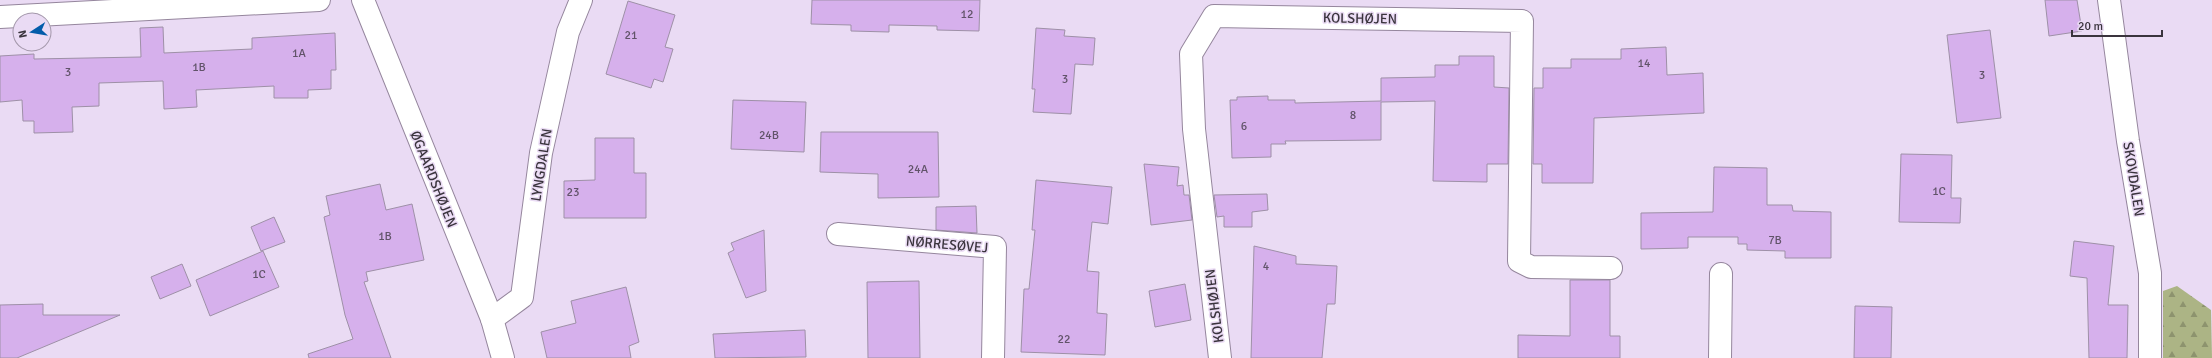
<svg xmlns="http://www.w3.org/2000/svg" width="2212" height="358" font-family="Signika,sans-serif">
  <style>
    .forest { fill: url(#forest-firs) }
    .building { fill: #d6b0ec; stroke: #9e90a7 }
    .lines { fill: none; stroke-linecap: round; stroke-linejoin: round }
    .minor-casing { stroke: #95869d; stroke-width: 24 }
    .minor { stroke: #fff; stroke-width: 22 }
    .labels { text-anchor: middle; stroke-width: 3; stroke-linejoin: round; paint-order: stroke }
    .number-label { font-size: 12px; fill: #615369 }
    .street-label { font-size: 14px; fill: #3a343d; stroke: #eadbf4 }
  </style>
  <defs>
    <pattern id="forest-firs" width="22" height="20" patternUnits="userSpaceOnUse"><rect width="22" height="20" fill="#acb485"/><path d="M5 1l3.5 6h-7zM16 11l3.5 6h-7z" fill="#8d936e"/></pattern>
  </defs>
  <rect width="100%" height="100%" fill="#eadbf4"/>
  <!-- forest -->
  <polygon class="forest" points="2177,286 2211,310 2212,358 2163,358 2163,291"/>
  <!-- building -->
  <g class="building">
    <polygon points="812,0 980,0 979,31 937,30 937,26 889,25 889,32 851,31 851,25 811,24"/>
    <polygon points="2045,0 2077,0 2082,31 2049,36"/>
    <polygon points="628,1 675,15 665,47 673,49 663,82 654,79 651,88 606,74"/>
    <polygon points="163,27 164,53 252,49 252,38 335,33 336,70 331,70 331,89 308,90 308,98 274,98 274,86 196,90 197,107 164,109 163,81 99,83 99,106 72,107 73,132 34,133 34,121 23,121 22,100 0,102 0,56 34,54 34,59 141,57 140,28"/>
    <polygon points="1036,28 1065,30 1064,36 1095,38 1093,65 1075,64 1071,114 1033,112 1035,89 1032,89"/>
    <polygon points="1990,30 2001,118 1957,123 1947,35"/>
    <polygon points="1666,47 1667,75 1703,73 1704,113 1594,118 1593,183 1542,183 1542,164 1533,164 1534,88 1543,88 1543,68 1571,68 1571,59 1621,59 1621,49"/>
    <polygon points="1459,56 1494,56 1494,87 1509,88 1508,164 1487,164 1487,182 1433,181 1435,101 1381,102 1381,140 1285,141 1286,144 1271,144 1271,157 1232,158 1230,100 1237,100 1237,97 1268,96 1268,100 1295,100 1295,103 1381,101 1381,78 1435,77 1435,65 1459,65"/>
    <polygon points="733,100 806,102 804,152 731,149"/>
    <polygon points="821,132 938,132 939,197 878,198 878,174 820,172"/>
    <polygon points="595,138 634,138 634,173 646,173 646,218 564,218 564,181 595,180"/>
    <polygon points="1901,154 1952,155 1951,198 1961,198 1960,223 1899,222"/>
    <polygon points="1144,164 1179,167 1177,186 1183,185 1184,195 1189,195 1192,220 1151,225"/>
    <polygon points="1714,167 1767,168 1767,205 1792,205 1793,211 1831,212 1831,258 1785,258 1785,251 1747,250 1747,244 1738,244 1738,237 1688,237 1688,248 1641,249 1641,213 1713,212"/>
    <polygon points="1036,180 1112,187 1108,224 1092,222 1087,271 1099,272 1097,313 1107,314 1105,355 1021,352 1024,289 1029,289 1035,230 1032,230"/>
    <polygon points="380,184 386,210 412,204 424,260 366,272 368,281 364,282 391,358 309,358 308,354 353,339 345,315 324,217 330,215 326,196"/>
    <polygon points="1267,194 1268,210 1252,212 1252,227 1224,227 1224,216 1217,217 1214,195"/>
    <polygon points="976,206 977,233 936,230 936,207"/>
    <polygon points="274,217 285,242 261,251 251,227"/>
    <polygon points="764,230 766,291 746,298 728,253 734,250 731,243"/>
    <polygon points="2074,241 2114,246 2108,305 2128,305 2127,358 2089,358 2087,278 2070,276"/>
    <polygon points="1254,246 1296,256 1296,264 1337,266 1335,304 1327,304 1322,358 1251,358"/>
    <polygon points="263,251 279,287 210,316 196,280"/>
    <polygon points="182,264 191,286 160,299 151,277"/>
    <polygon points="1570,280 1610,280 1610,336 1620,336 1620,358 1518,358 1518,335 1570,336"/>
    <polygon points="919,281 920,358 868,358 867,282"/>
    <polygon points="1185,284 1191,320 1155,327 1149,291"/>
    <polygon points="626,287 639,342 629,346 631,358 547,358 541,332 576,323 571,301"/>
    <polygon points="43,304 43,315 120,315 17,358 0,358 0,305"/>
    <polygon points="1855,306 1892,307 1891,358 1854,358"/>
    <polygon points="805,330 806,357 715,358 713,334"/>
  </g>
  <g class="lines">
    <defs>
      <g id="minor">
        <polyline points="363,0 492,319 503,358"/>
        <polyline points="2109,0 2128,141 2150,273 2150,358"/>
        <polyline points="0,17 319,0"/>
        <polyline points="838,234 995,247 993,358"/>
        <polyline points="492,319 522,297 541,153 568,32 581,0"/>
        <polyline points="1220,358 1194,129 1191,54 1214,16 1522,21 1519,261 1531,267 1611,268"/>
        <polyline points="1720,358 1721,274"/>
      </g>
    </defs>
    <!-- minor casing -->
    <use href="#minor" class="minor-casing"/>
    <!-- minor -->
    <use href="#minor" class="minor"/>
  </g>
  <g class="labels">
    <!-- number labels -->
    <g class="number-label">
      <text x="967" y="18">12</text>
      <text x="631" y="39">21</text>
      <text x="299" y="57">1A</text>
      <text x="1644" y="67">14</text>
      <text x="199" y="71">1B</text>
      <text x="68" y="76">3</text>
      <text x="1982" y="79">3</text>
      <text x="1065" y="83">3</text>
      <text x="1353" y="119">8</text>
      <text x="1244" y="130">6</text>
      <text x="769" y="139">24B</text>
      <text x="918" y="173">24A</text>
      <text x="1939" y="195">1C</text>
      <text x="573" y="196">23</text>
      <text x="385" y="240">1B</text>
      <text x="1775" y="244">7B</text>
      <text x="1266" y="270">4</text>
      <text x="259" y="278">1C</text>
      <text x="1064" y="343">22</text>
    </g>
    <!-- street labels -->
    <g class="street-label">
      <text transform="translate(1360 18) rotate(1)" y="5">KOLSHØJEN</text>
      <text transform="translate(541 165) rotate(-81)" y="5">LYNGDALEN</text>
      <text transform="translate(434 179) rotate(68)" y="5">ØGAARDSHØJEN</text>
      <text transform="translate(2134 179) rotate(81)" y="5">SKOVDALEN</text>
      <text transform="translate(947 244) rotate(5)" y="5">NØRRESØVEJ</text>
      <text transform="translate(1214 306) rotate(-97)" y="5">KOLSHØJEN</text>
    </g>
  </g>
  <!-- north arrow -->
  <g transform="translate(32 32) rotate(258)"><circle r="19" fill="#eadbf4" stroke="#a498ab"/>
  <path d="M0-3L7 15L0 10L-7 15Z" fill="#035caa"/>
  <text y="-6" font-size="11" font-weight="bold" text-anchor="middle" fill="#3a343d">N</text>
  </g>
  <!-- scale -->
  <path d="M2072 30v6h90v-6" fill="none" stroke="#3a343d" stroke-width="2"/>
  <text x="2078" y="30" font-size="12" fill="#3a343d" stroke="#eadbf4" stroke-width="3" paint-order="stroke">20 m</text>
</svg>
